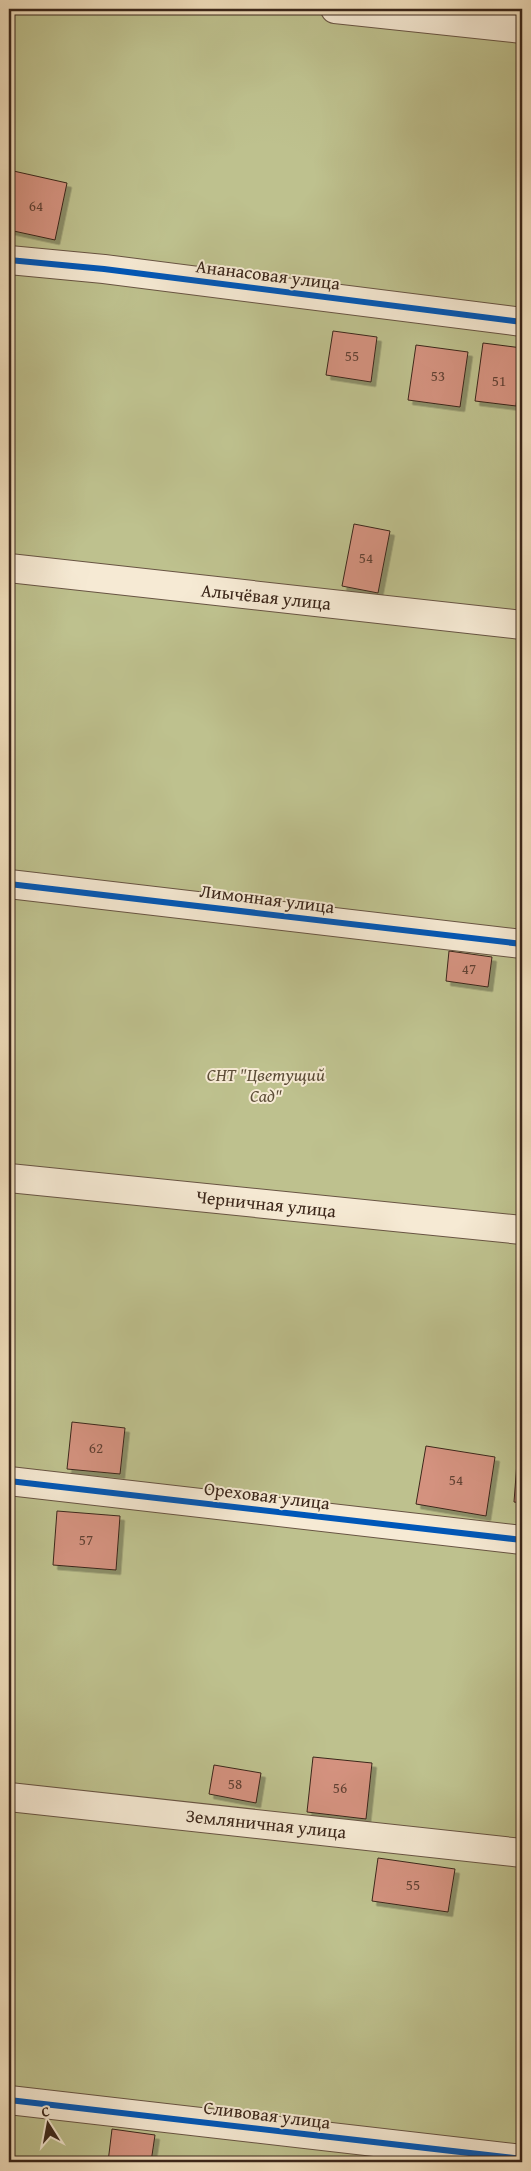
<svg xmlns="http://www.w3.org/2000/svg" width="531" height="2171" font-family="'Gentium Book Plus',serif">
  <style>
    .green { fill: #bec18e; stroke: #7c7454 }
    .building { fill: #d4927f; stroke: #3b261a; filter: url(#shadow) }
    .lines { fill: none; stroke-linecap: round; stroke-linejoin: round }
    .minor-casing { stroke: #685443; stroke-width: 30 }
    .minor { stroke: #f6ead4; stroke-width: 28 }
    .cycleway-casing { stroke: #f6ead4; stroke-width: 9 }
    .cycleway { stroke: #0057b8; stroke-width: 6 }
    .labels { text-anchor: middle; stroke-width: 4; stroke-linejoin: round; paint-order: stroke }
    .number-label { font-size: 15px; fill: #614133 }
    .street-label { font-size: 18px; fill: #3b261a; stroke: #f6ead4 }
    .park-label { font-size: 18px; font-style: italic; fill: #5c4d37; stroke: #f6ead4 }
  </style>
  <defs>
    <filter id="shadow"><feDropShadow dx="4.5" dy="4.5" stdDeviation="0" flood-color="#0004"/></filter>
  </defs>
  <rect width="100%" height="100%" fill="#f1dfbd"/>
  <filter id="stains"><feTurbulence type="fractalNoise" baseFrequency=".004" numOctaves="4"/><feColorMatrix values="0 0 0 0 .2 0 0 0 0 .09 0 0 0 0 .02 0 0 0 .5 -.17"/></filter>
  <radialGradient id="worn" r=".72"><stop offset=".6" stop-color="#630" stop-opacity="0"/><stop offset="1" stop-color="#630" stop-opacity=".3"/></radialGradient>
  <!-- green -->
  <rect class="green" x="9" y="9" width="513" height="2153"/>
  <!-- building -->
  <g class="building">
    <polygon points="9,170 67,183 55,240 9,230"/>
    <polygon points="333,331 377,337 371,382 326,375"/>
    <polygon points="483,343 522,348 516,406 475,401"/>
    <polygon points="416,345 468,352 460,407 408,400"/>
    <polygon points="354,524 390,531 378,593 342,586"/>
    <polygon points="449,951 492,957 488,987 446,981"/>
    <polygon points="72,1422 125,1428 120,1474 67,1469"/>
    <polygon points="519,1436 522,1436 522,1503 514,1502"/>
    <polygon points="426,1446 495,1457 486,1516 416,1504"/>
    <polygon points="57,1511 120,1516 116,1570 53,1565"/>
    <polygon points="313,1757 372,1763 366,1819 307,1812"/>
    <polygon points="214,1765 261,1773 256,1803 209,1794"/>
    <polygon points="378,1858 455,1869 448,1912 372,1901"/>
    <polygon points="112,2129 155,2135 151,2162 108,2162"/>
  </g>
  <g class="lines">
    <defs>
      <g id="minor">
        <polyline points="335,9 522,29"/>
        <polyline points="9,260 104,269 522,322"/>
        <polyline points="9,568 522,625"/>
        <polyline points="9,884 522,944"/>
        <polyline points="9,1178 522,1230"/>
        <polyline points="9,1481 522,1540"/>
        <polyline points="9,1797 522,1853"/>
        <polyline points="9,2100 522,2159"/>
      </g>
    </defs>
    <!-- minor casing -->
    <use href="#minor" class="minor-casing"/>
    <!-- minor -->
    <use href="#minor" class="minor"/>
    <defs>
      <g id="cycleway">
        <polyline points="9,260 104,269 522,322"/>
        <polyline points="9,884 522,944"/>
        <polyline points="9,1481 522,1540"/>
        <polyline points="9,2100 522,2159"/>
      </g>
    </defs>
    <!-- cycleway casing -->
    <use href="#cycleway" class="cycleway-casing"/>
    <!-- cycleway -->
    <use href="#cycleway" class="cycleway"/>
  </g>
  <g class="labels">
    <!-- number labels -->
    <g class="number-label">
      <text x="36" y="211">64</text>
      <text x="352" y="361">55</text>
      <text x="438" y="381">53</text>
      <text x="499" y="386">51</text>
      <text x="366" y="563">54</text>
      <text x="469" y="974">47</text>
      <text x="96" y="1453">62</text>
      <text x="456" y="1485">54</text>
      <text x="86" y="1545">57</text>
      <text x="235" y="1789">58</text>
      <text x="340" y="1793">56</text>
      <text x="413" y="1890">55</text>
    </g>
    <!-- street labels -->
    <g class="street-label">
      <text transform="translate(268 275) rotate(7)" y="6">Ананасовая улица</text>
      <text transform="translate(266 597) rotate(6)" y="6">Алычёвая улица</text>
      <text transform="translate(267 899) rotate(7)" y="6">Лимонная улица</text>
      <text transform="translate(266 1204) rotate(6)" y="6">Черничная улица</text>
      <text transform="translate(267 1496) rotate(7)" y="6">Ореховая улица</text>
      <text transform="translate(266 1824) rotate(6)" y="6">Земляничная улица</text>
      <text transform="translate(267 2115) rotate(7)" y="6">Сливовая улица</text>
    </g>
    <!-- park labels -->
    <g class="park-label">
      <text x="266" y="1081">СНТ "Цветущий<tspan x="266" dy="21">Сад"</tspan></text>
    </g>
  </g>
  <!-- margin -->
  <rect width="531" height="2171" fill="none" stroke="#f1dfbd" stroke-width="30"/>
  <rect x="10" y="10" width="511" height="2151" fill="none" stroke="#3b261a" stroke-width="2.5"/>
  <rect x="15" y="15" width="501" height="2141" fill="none" stroke="#3b261a"/>
  <!-- north arrow -->
  <g transform="translate(48 2124) rotate(349)" stroke="#f6ead4" stroke-width="4" paint-order="stroke">
  <path d="M0-4L9 19L0 12L-9 19Z" fill="#3b261a"/>
  <text y="-8" font-size="14" font-weight="bold" text-anchor="middle" fill="#3b261a">С</text>
  </g>
  <rect width="100%" height="100%" filter="url(#stains)"/>
  <rect width="100%" height="100%" fill="url(#worn)"/>
</svg>
